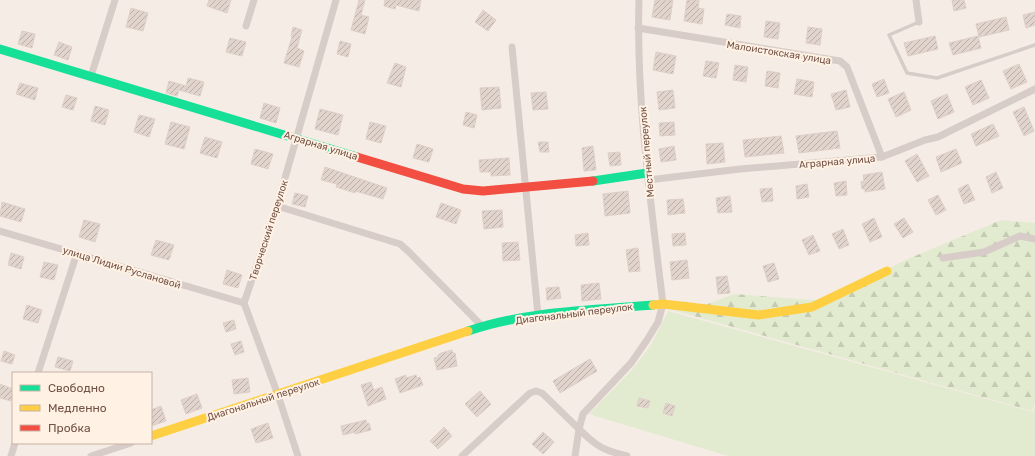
<svg xmlns="http://www.w3.org/2000/svg" width="1035" height="456" font-family="Rubik,sans-serif">
  <style>
    .forest { fill: url(#forest-firs) }
    .green { fill: #e2ebcf }
    .building { fill: url(#building-hatch); stroke: #decfc7 }
    .lines { fill: none; stroke-linecap: round; stroke-linejoin: round }
    .lane { stroke: #d7ccc8; stroke-width: 3.5 }
    .street { stroke: #d7ccc8; stroke-width: 7 }
    .fast { stroke: #16e098; stroke-width: 9 }
    .slow { stroke: #ffcf43; stroke-width: 9 }
    .jam { stroke: #f24e42; stroke-width: 9 }
    .labels { text-anchor: middle; stroke-width: 4; stroke-linejoin: round; paint-order: stroke }
    .street-label { font-size: 10px; fill: #725146; stroke: #fff2e4 }
  </style>
  <defs>
    <pattern id="forest-firs" width="22" height="20" patternUnits="userSpaceOnUse"><rect width="22" height="20" fill="#e2ebcf"/><path d="M5 1l3.5 6h-7zM16 11l3.5 6h-7z" fill="#c5cbb3"/></pattern>
    <pattern id="building-hatch" width="6" height="6" patternUnits="userSpaceOnUse"><rect width="6" height="6" fill="#e1d4cd"/><path d="M-1 1l2-2M0 6l6-6M5 7l2-2" fill="none" stroke="#bbaea8"/></pattern>
  </defs>
  <rect width="100%" height="100%" fill="#f5ede5"/>
  <!-- forest -->
  <polygon class="forest" points="1001,220 1035,223 1035,404 1032,411 669,309 683,301 705,305 734,294 826,301 903,261"/>
  <!-- green -->
  <polygon class="green" points="668,311 1033,412 1035,407 1035,456 728,456 589,414 631,371 651,345"/>
  <!-- building -->
  <g class="building">
    <polygon points="209,0 231,0 227,13 207,6"/>
    <polygon points="359,0 365,0 361,15 369,17 365,34 351,30"/>
    <polygon points="385,0 421,0 419,11 396,5 395,9 384,6"/>
    <polygon points="655,0 673,0 670,20 652,17"/>
    <polygon points="687,0 699,0 698,8 704,9 702,24 684,21"/>
    <polygon points="952,0 964,0 966,8 954,11"/>
    <polygon points="131,8 148,13 143,31 126,27"/>
    <polygon points="483,10 496,20 488,31 475,22"/>
    <polygon points="1035,12 1035,25 1026,28 1023,15"/>
    <polygon points="727,14 741,16 740,28 725,25"/>
    <polygon points="1006,17 1009,30 979,37 976,24"/>
    <polygon points="766,21 780,23 778,39 764,37"/>
    <polygon points="293,27 302,30 297,48 304,51 299,67 284,63 292,37 291,36"/>
    <polygon points="808,27 822,29 820,45 806,43"/>
    <polygon points="22,31 35,34 32,48 18,44"/>
    <polygon points="935,36 938,49 908,56 904,43"/>
    <polygon points="978,36 981,48 953,55 949,43"/>
    <polygon points="230,38 246,42 242,56 226,52"/>
    <polygon points="340,41 351,44 348,57 337,54"/>
    <polygon points="59,42 72,47 68,60 54,55"/>
    <polygon points="656,52 676,56 673,74 653,70"/>
    <polygon points="706,61 719,63 716,78 703,76"/>
    <polygon points="395,63 406,67 401,87 387,83"/>
    <polygon points="1019,64 1027,82 1011,89 1003,71"/>
    <polygon points="735,65 748,67 746,82 733,80"/>
    <polygon points="767,71 780,73 778,88 765,86"/>
    <polygon points="188,78 204,82 200,96 179,90 177,96 166,93 169,81 186,86"/>
    <polygon points="797,79 814,82 812,97 794,94"/>
    <polygon points="884,79 889,93 877,97 872,84"/>
    <polygon points="981,80 989,98 973,105 965,87"/>
    <polygon points="20,83 38,88 35,100 16,94"/>
    <polygon points="499,87 501,108 482,110 480,88"/>
    <polygon points="673,90 675,108 659,110 657,92"/>
    <polygon points="846,90 850,107 836,110 831,94"/>
    <polygon points="546,92 548,109 533,110 531,93"/>
    <polygon points="904,92 911,110 896,117 888,99"/>
    <polygon points="947,94 954,112 938,119 931,101"/>
    <polygon points="66,95 77,98 73,110 62,107"/>
    <polygon points="264,103 280,108 276,123 260,118"/>
    <polygon points="95,106 109,110 105,125 91,121"/>
    <polygon points="1024,107 1034,131 1024,136 1013,112"/>
    <polygon points="320,109 343,115 338,135 315,129"/>
    <polygon points="466,112 477,115 474,128 463,125"/>
    <polygon points="139,115 155,119 149,137 134,132"/>
    <polygon points="171,122 190,127 184,149 165,144"/>
    <polygon points="370,122 386,126 381,143 366,139"/>
    <polygon points="674,122 675,135 660,136 659,123"/>
    <polygon points="993,124 999,136 976,146 971,134"/>
    <polygon points="837,131 840,148 799,153 796,136"/>
    <polygon points="781,136 784,153 745,157 743,140"/>
    <polygon points="205,137 222,142 217,158 200,153"/>
    <polygon points="538,142 548,142 549,152 540,152"/>
    <polygon points="723,143 725,162 707,164 706,144"/>
    <polygon points="417,144 433,149 429,162 413,158"/>
    <polygon points="593,146 596,170 584,171 582,148"/>
    <polygon points="674,146 676,160 661,162 659,149"/>
    <polygon points="255,149 273,154 268,169 251,164"/>
    <polygon points="956,149 962,163 941,172 936,157"/>
    <polygon points="620,152 621,165 610,166 608,153"/>
    <polygon points="917,154 929,176 917,182 905,161"/>
    <polygon points="509,158 510,175 491,176 491,172 480,172 479,160"/>
    <polygon points="325,167 387,188 383,199 355,191 355,193 336,187 337,184 321,180"/>
    <polygon points="882,172 885,189 865,192 865,189 862,189 861,182 864,181 863,175"/>
    <polygon points="996,172 1003,188 992,193 986,177"/>
    <polygon points="846,181 847,195 836,196 834,183"/>
    <polygon points="807,184 809,197 797,199 796,186"/>
    <polygon points="968,184 975,200 964,204 958,189"/>
    <polygon points="772,188 773,201 762,202 760,189"/>
    <polygon points="628,191 630,213 605,216 603,194"/>
    <polygon points="295,193 308,196 305,207 292,204"/>
    <polygon points="938,195 946,210 936,215 928,200"/>
    <polygon points="730,196 732,212 718,213 716,198"/>
    <polygon points="683,199 685,213 668,215 667,200"/>
    <polygon points="2,202 25,209 21,222 0,216"/>
    <polygon points="441,203 461,210 456,224 436,217"/>
    <polygon points="502,210 503,227 484,229 482,211"/>
    <polygon points="874,218 882,237 870,242 862,224"/>
    <polygon points="904,218 913,232 903,238 894,224"/>
    <polygon points="84,220 100,224 95,242 79,237"/>
    <polygon points="843,229 849,245 839,249 832,234"/>
    <polygon points="588,233 589,245 576,246 575,235"/>
    <polygon points="685,233 686,245 673,246 672,234"/>
    <polygon points="813,235 820,251 809,255 802,240"/>
    <polygon points="156,240 174,245 169,260 151,255"/>
    <polygon points="518,242 520,260 503,261 502,243"/>
    <polygon points="638,248 640,271 629,272 626,250"/>
    <polygon points="11,253 24,257 21,269 8,265"/>
    <polygon points="687,260 689,278 672,280 670,262"/>
    <polygon points="44,262 58,265 54,280 40,277"/>
    <polygon points="774,263 779,279 768,282 763,266"/>
    <polygon points="227,270 242,275 238,288 223,284"/>
    <polygon points="727,276 730,293 718,294 716,277"/>
    <polygon points="599,283 601,299 582,301 581,285"/>
    <polygon points="559,287 561,298 547,300 546,288"/>
    <polygon points="27,305 42,310 38,323 23,319"/>
    <polygon points="234,320 236,329 226,332 223,323"/>
    <polygon points="241,341 244,352 235,355 231,344"/>
    <polygon points="452,350 453,353 455,353 457,366 437,370 434,358 438,357 438,355 441,353"/>
    <polygon points="4,351 15,355 12,364 1,361"/>
    <polygon points="58,357 73,361 70,371 55,367"/>
    <polygon points="590,359 597,371 560,393 553,381"/>
    <polygon points="406,375 406,378 416,375 417,378 420,377 423,385 400,393 395,379"/>
    <polygon points="248,378 250,392 234,394 232,380"/>
    <polygon points="371,382 374,390 382,387 386,399 368,406 361,385"/>
    <polygon points="0,384 13,389 11,401 0,398"/>
    <polygon points="480,391 491,404 477,417 465,404"/>
    <polygon points="197,394 202,408 186,414 181,400"/>
    <polygon points="639,398 650,401 648,408 637,406"/>
    <polygon points="666,403 675,406 672,416 663,413"/>
    <polygon points="161,406 166,421 151,426 151,410"/>
    <polygon points="366,420 367,424 369,423 371,430 355,434 355,432 343,435 341,426"/>
    <polygon points="268,423 273,438 256,443 251,429"/>
    <polygon points="444,427 452,436 438,449 430,441"/>
    <polygon points="543,432 554,442 543,454 532,444"/>
  </g>
  <g class="lines">
    <!-- lane -->
    <polyline class="lane" points="919,22 889,35 907,73 937,78 1035,45"/>
    <!-- street -->
    <g class="street">
      <polyline points="916,0 919,22"/>
      <polyline points="246,26 254,0"/>
      <polyline points="638,28 840,61 847,67 882,157"/>
      <polyline points="512,47 538,315"/>
      <polyline points="91,76 115,0"/>
      <polyline points="648,180 740,169 882,157 925,140 938,137 1035,89"/>
      <polyline points="277,206 400,244 408,251 482,326"/>
      <polyline points="0,231 244,303"/>
      <polyline points="943,258 984,252 1020,236 1035,239"/>
      <polyline points="38,373 77,253"/>
      <polyline points="11,456 15,443"/>
      <polyline points="91,456 131,443"/>
      <polyline points="298,456 278,395 244,303 277,206 336,0"/>
      <polyline points="462,456 530,393 536,391 542,393 579,429 575,456"/>
      <path d="M627,456C603,450 597,447 579,429L583,414L631,363L647,340L658,322L663,304C651,203 636,102 639,0"/>
    </g>
    <!-- fast -->
    <g class="fast">
      <polyline points="0,49 357,157"/>
      <polyline points="593,181 647,173"/>
      <path d="M468,331C527,311 592,310 653,305"/>
    </g>
    <!-- slow -->
    <g class="slow">
      <polyline points="653,305 663,304 759,315 812,307 887,271"/>
      <polyline points="151,436 468,331"/>
    </g>
    <!-- jam -->
    <polyline class="jam" points="357,157 463,189 483,191 593,181"/>
  </g>
  <g class="labels">
    <!-- street labels -->
    <g class="street-label">
      <text transform="translate(779 52) rotate(9)" y="4">Малоистокская улица</text>
      <text transform="translate(321 145) rotate(17)" y="4">Аграрная улица</text>
      <text transform="translate(646 152) rotate(-95)" y="4">Местный переулок</text>
      <text transform="translate(837 161) rotate(-5)" y="4">Аграрная улица</text>
      <text transform="translate(268 230) rotate(-72)" y="4">Творческий переулок</text>
      <text transform="translate(122 267) rotate(17)" y="4">улица Лидии Руслановой</text>
      <text transform="translate(574 313) rotate(-7)" y="4">Диагональный переулок</text>
      <text transform="translate(263 399) rotate(-18)" y="4">Диагональный переулок</text>
    </g>
  </g>
  <!-- legend -->
  <rect x="12" y="372" width="140" height="72" fill="#fff2e4" stroke="#c7b2a5"/>
  <rect x="20" y="385" width="20" height="6" fill="#16e098" stroke="#c7b2a5"/>
  <text x="48" y="392" font-size="12" fill="#725146">Свободно</text>
  <rect x="20" y="405" width="20" height="6" fill="#ffcf43" stroke="#c7b2a5"/>
  <text x="48" y="412" font-size="12" fill="#725146">Медленно</text>
  <rect x="20" y="425" width="20" height="6" fill="#f24e42" stroke="#c7b2a5"/>
  <text x="48" y="432" font-size="12" fill="#725146">Пробка</text>
</svg>
